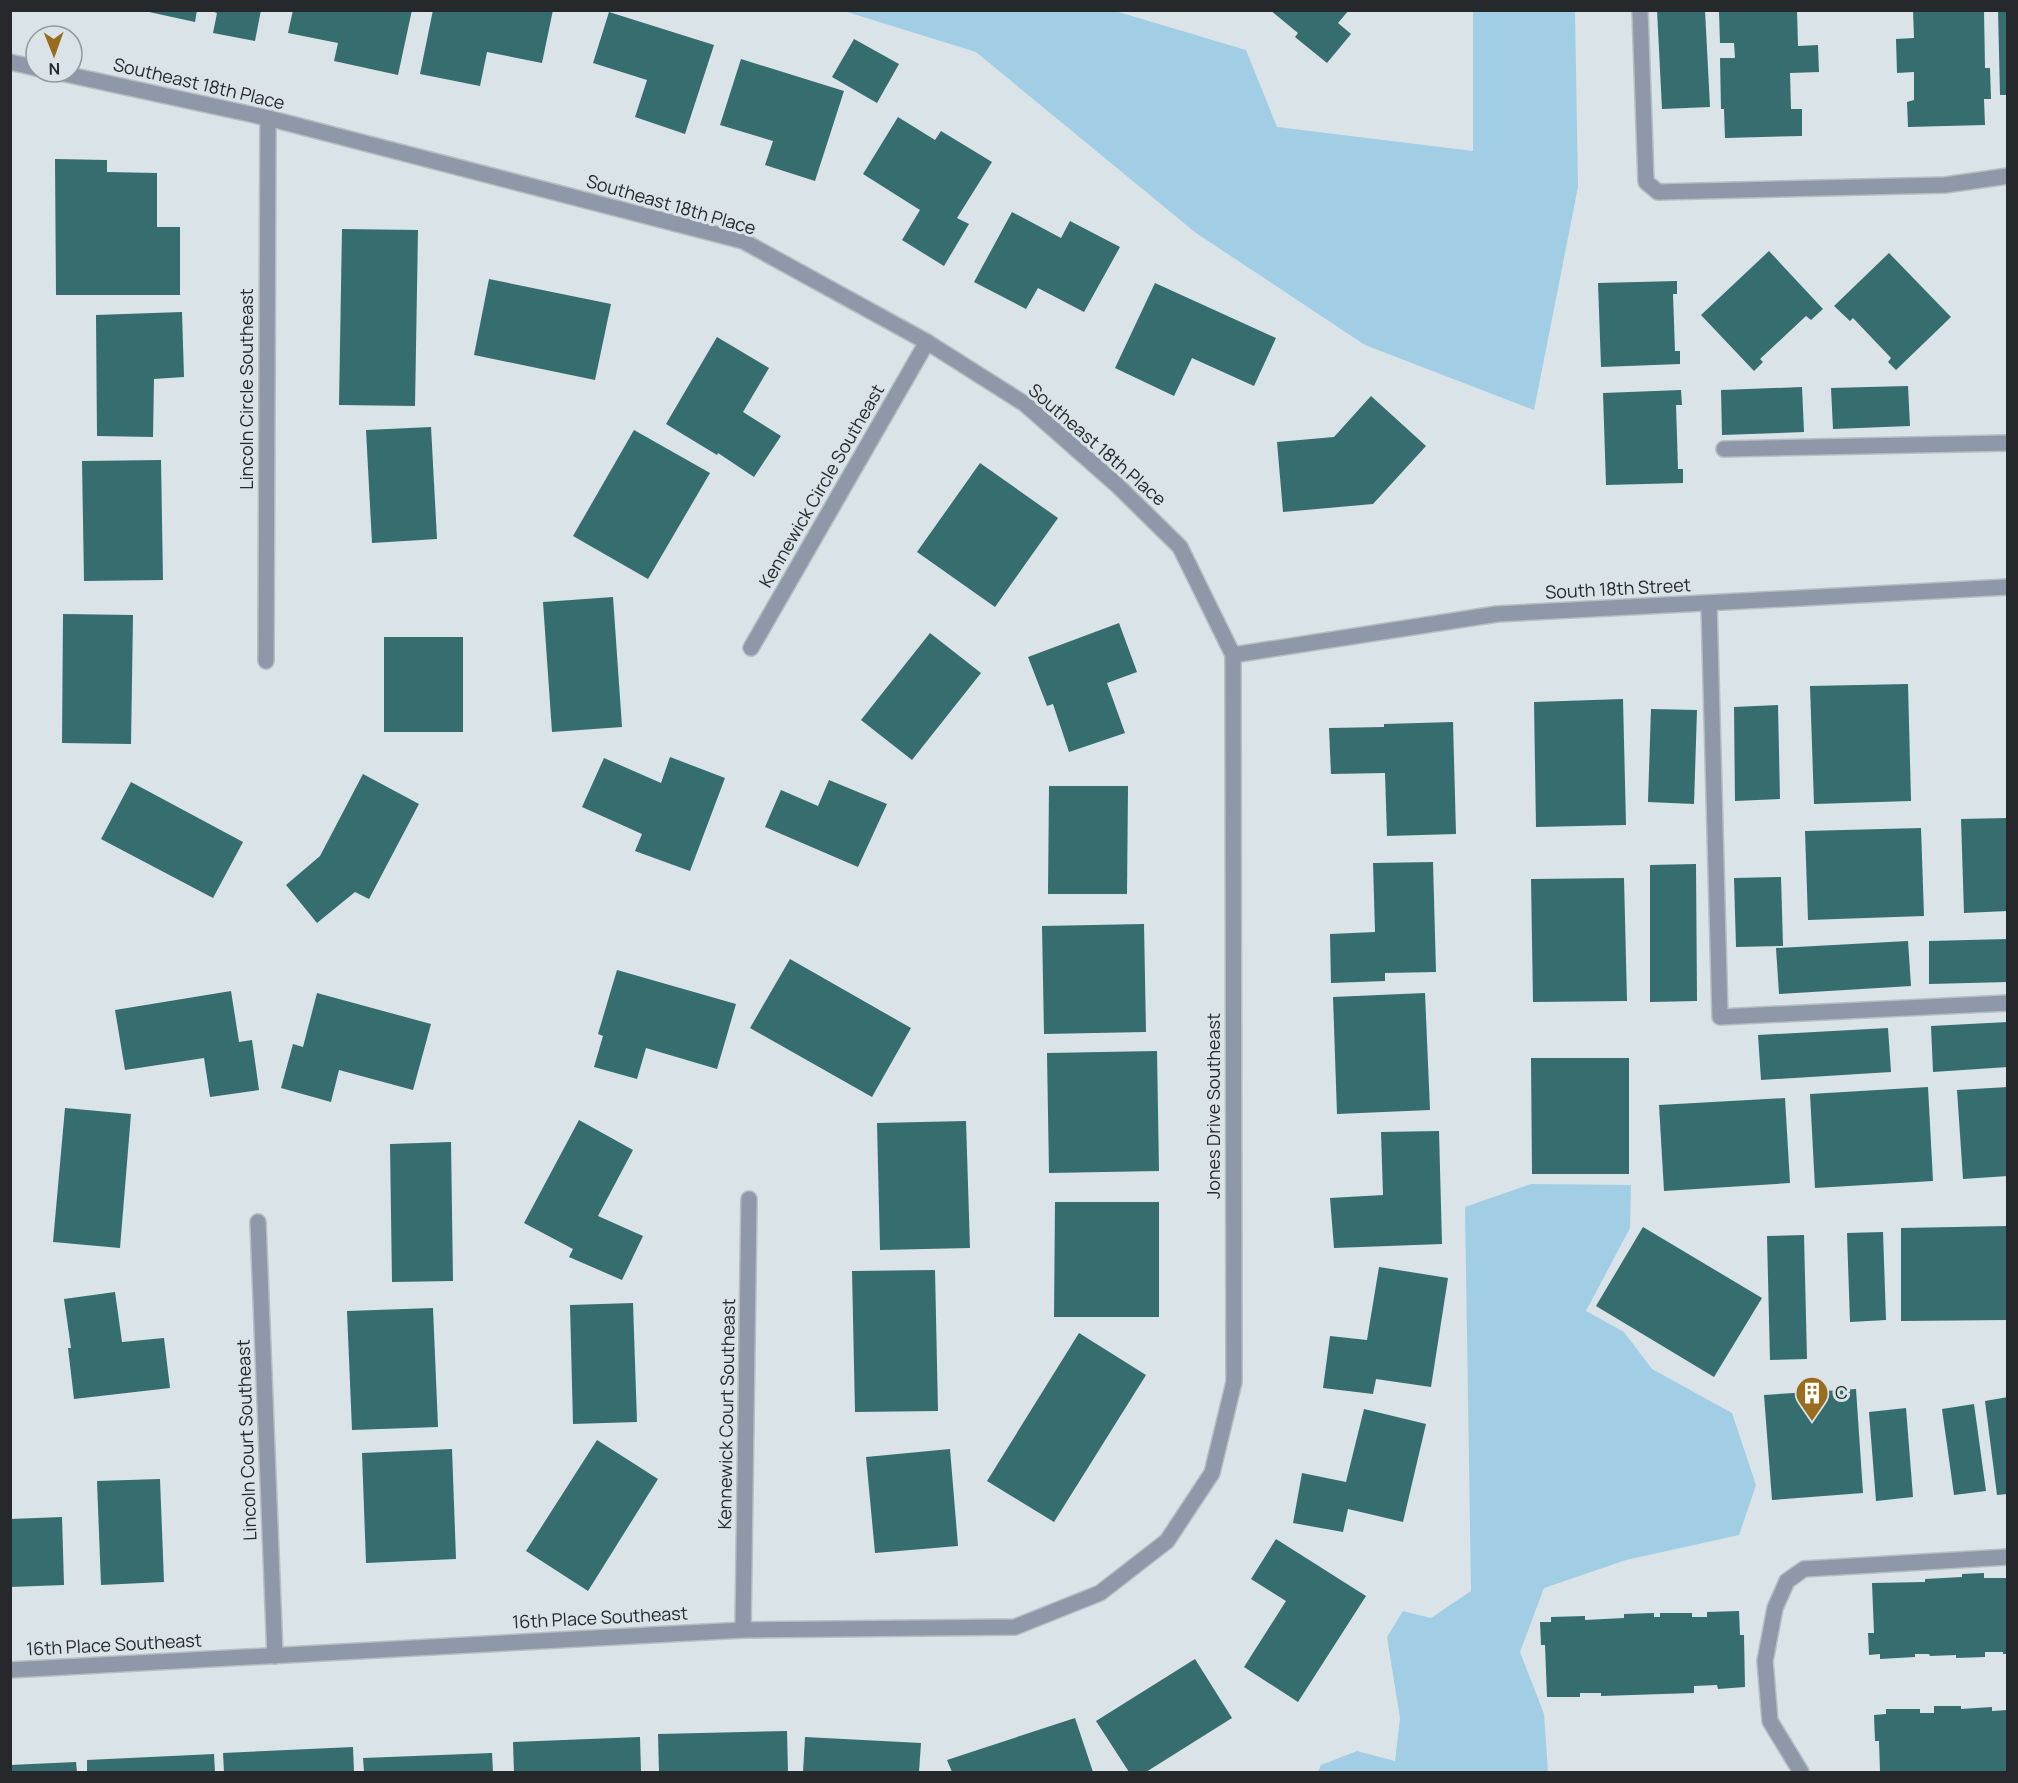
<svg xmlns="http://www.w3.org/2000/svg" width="2018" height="1783" font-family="Manrope,sans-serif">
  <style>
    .green { fill: #a1cee5 }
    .building { fill: #366d6f }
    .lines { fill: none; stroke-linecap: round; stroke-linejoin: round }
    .minor-casing { stroke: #b6bec2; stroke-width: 18 }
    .minor { stroke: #8e98a8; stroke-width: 15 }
    .labels { text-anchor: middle; stroke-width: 6; stroke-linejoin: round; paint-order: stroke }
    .street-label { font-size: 18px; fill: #26292b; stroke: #dae3e8 }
    .poi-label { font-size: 18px; fill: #26292b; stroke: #dae3e8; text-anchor: start }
  </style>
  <rect width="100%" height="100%" fill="#dae3e8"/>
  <!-- green -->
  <g class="green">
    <polygon points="844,11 1115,11 1246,50 1277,127 1473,151 1473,11 1575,11 1578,187 1534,410 1365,345 1196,233 976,52"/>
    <polygon points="1531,1184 1631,1185 1630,1228 1586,1311 1624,1332 1652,1369 1732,1413 1756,1485 1739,1535 1626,1560 1544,1588 1520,1652 1544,1714 1548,1772 1318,1772 1321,1765 1357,1751 1395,1761 1400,1718 1387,1637 1403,1611 1431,1618 1471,1591 1465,1207"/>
  </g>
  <!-- building -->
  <g class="building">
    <polygon points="140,10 197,10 195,22"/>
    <polygon points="208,10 261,10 255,41 213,33 217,13"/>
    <polygon points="293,10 412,10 398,75 334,61 338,43 288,33"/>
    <polygon points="433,10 553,10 542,63 487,52 480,86 420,74"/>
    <polygon points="1270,10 1349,10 1338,23 1351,34 1327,63 1295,37 1298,33"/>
    <polygon points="1657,10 1705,10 1710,107 1662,109"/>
    <polygon points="1724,10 1797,10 1798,46 1818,45 1819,72 1790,73 1791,109 1802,109 1802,136 1725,138 1724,109 1721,109 1720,58 1735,58 1734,43 1720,43 1719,12"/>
    <polygon points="1913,10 1984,10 1985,68 1990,68 1991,99 1984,99 1985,125 1908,127 1907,102 1914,100 1914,72 1897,73 1896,39 1914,38"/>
    <polygon points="1998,10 2008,10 2008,95 2000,95"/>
    <polygon points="609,12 714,45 685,134 635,117 647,80 593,63"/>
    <polygon points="854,39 899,64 877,103 832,77"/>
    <polygon points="741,59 844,91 815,181 765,165 773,141 720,125"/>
    <polygon points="898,117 935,140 941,131 992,162 957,218 969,224 944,266 902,240 920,210 863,174"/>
    <polygon points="55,159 107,160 107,172 157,173 157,227 180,227 180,295 56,295"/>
    <polygon points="1012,212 1061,238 1070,221 1120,247 1084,312 1038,288 1026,309 974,282"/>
    <polygon points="342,229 418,230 415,406 339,405"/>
    <polygon points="1769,251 1823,309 1811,320 1806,316 1760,359 1763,362 1754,371 1701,315"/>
    <polygon points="1889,253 1951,317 1896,370 1888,362 1891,358 1853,318 1850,321 1834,306"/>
    <polygon points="489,279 611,304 595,380 474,355"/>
    <polygon points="1677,281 1677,294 1673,294 1675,351 1680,351 1680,364 1601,367 1598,283"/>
    <polygon points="1155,283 1276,338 1254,386 1192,358 1174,396 1115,368"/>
    <polygon points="182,312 184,377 154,379 153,437 97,436 96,315"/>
    <polygon points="717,337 769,368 743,412 781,436 754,477 718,453 717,455 666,424"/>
    <polygon points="1908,386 1910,426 1833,429 1831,388"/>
    <polygon points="1802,387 1804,432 1722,435 1721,390"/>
    <polygon points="1681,390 1682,405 1676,405 1678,469 1683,469 1683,483 1606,485 1603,393"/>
    <polygon points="1371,396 1426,446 1373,504 1283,512 1277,442 1334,437"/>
    <polygon points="431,427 437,539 372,543 366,430"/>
    <polygon points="634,430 710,473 648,579 573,536"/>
    <polygon points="161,460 163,580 84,581 82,461"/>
    <polygon points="980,463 1058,518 995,607 917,552"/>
    <polygon points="613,597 622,727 552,732 543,602"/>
    <polygon points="63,614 133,615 131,744 62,743"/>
    <polygon points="1119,623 1137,672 1107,683 1125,733 1069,752 1053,704 1047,706 1028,657"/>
    <polygon points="930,633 981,673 912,760 861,720"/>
    <rect x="384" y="637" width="79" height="95"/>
    <polygon points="1908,684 1911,801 1814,804 1810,686"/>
    <polygon points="1623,699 1626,825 1536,827 1534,702"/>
    <polygon points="1778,705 1780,799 1735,801 1734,707"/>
    <polygon points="1651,709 1697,710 1694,804 1648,802"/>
    <polygon points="1453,722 1456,834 1387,836 1385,773 1331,774 1329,728 1384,727 1384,724"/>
    <polygon points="670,757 725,778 690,871 635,851 642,834 582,807 604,758 661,783"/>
    <polygon points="363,774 419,804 369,899 355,892 317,923 286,885 320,856"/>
    <polygon points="829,780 887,804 858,867 765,827 781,790 818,806"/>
    <polygon points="131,782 243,842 213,898 101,839"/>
    <polygon points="1049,786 1128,786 1127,894 1048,894"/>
    <polygon points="2008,818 2008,911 1964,913 1961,819"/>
    <polygon points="1921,828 1924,916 1808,920 1805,831"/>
    <polygon points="1433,862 1436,972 1385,973 1385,981 1331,983 1330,934 1375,932 1373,863"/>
    <polygon points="1696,864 1697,1001 1650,1002 1650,865"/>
    <polygon points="1781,877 1783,946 1736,947 1734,878"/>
    <polygon points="1624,878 1627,1001 1533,1002 1531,879"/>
    <polygon points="1144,924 1146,1032 1044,1034 1042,926"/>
    <polygon points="2008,939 2008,982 1929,984 1929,941"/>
    <polygon points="1908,941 1911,986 1779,994 1776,948"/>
    <polygon points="790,959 911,1028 872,1097 750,1028"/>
    <polygon points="617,970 736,1004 717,1069 646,1048 637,1079 594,1067 603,1036 598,1034"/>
    <polygon points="231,991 239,1042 252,1040 259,1090 210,1097 204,1058 125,1070 115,1010"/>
    <polygon points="317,993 431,1024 413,1090 339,1070 331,1102 281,1088 293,1044 303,1047"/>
    <polygon points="1425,993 1430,1110 1337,1114 1333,997"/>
    <polygon points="2008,1022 2008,1067 1933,1072 1931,1026"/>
    <polygon points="1888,1028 1891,1072 1761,1080 1758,1035"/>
    <polygon points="1157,1051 1159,1171 1049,1173 1047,1053"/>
    <polygon points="1531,1058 1629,1058 1629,1174 1532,1174"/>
    <polygon points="1928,1087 1933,1181 1815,1188 1810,1094"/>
    <polygon points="2008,1087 2008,1176 1963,1179 1957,1090"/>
    <polygon points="1785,1098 1790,1183 1664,1191 1659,1105"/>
    <polygon points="65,1108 131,1114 120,1248 53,1242"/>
    <polygon points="579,1120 633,1150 598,1216 643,1236 622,1280 569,1257 573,1249 524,1223"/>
    <polygon points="966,1121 970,1248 880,1250 877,1123"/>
    <polygon points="1439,1131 1442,1244 1334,1248 1330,1198 1383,1195 1381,1132"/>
    <polygon points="451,1142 453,1281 392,1282 390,1144"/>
    <polygon points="1055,1202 1159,1202 1159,1317 1054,1317"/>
    <polygon points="2008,1226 2008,1320 1901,1321 1901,1228"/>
    <polygon points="1643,1227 1762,1298 1714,1377 1596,1306"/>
    <polygon points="1883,1232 1886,1320 1850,1322 1847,1233"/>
    <polygon points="1804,1235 1807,1359 1770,1360 1767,1236"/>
    <polygon points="1379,1267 1448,1278 1431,1387 1376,1379 1373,1394 1323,1388 1330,1336 1367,1340"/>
    <polygon points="935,1270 938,1411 855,1412 852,1271"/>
    <polygon points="115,1292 122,1342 164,1338 170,1388 74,1399 68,1348 71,1348 64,1299"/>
    <polygon points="633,1303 637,1422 573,1424 570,1305"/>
    <polygon points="433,1308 438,1427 352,1430 347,1311"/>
    <polygon points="1079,1333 1146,1375 1054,1522 987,1481"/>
    <polygon points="1856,1389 1863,1493 1772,1500 1764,1395"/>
    <polygon points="2008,1397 2008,1494 1997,1495 1985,1401"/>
    <polygon points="1974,1404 1986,1491 1954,1495 1942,1409"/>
    <polygon points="1906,1408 1913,1497 1876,1501 1869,1412"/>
    <polygon points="1364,1409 1426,1424 1403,1522 1348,1509 1343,1532 1293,1523 1302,1473 1346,1482"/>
    <polygon points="597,1440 658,1479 588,1591 526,1551"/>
    <polygon points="452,1449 456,1559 366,1563 362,1453"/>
    <polygon points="950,1449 958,1546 875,1553 866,1457"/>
    <polygon points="160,1479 164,1582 101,1585 97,1481"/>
    <polygon points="62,1517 64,1585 10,1587 10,1519"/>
    <polygon points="1276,1539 1366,1596 1298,1702 1244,1667 1286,1601 1251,1579"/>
    <polygon points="1984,1573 1984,1578 2008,1578 2008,1654 2003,1654 2003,1652 1985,1652 1985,1657 1956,1658 1956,1655 1930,1656 1929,1654 1915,1654 1915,1657 1880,1659 1880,1654 1869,1655 1868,1633 1874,1633 1872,1583 1925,1582 1925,1579 1962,1577 1962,1574"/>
    <polygon points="1739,1611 1740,1635 1744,1635 1745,1687 1718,1689 1717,1685 1694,1686 1694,1693 1601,1696 1601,1693 1580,1693 1580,1697 1547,1697 1545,1645 1541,1645 1540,1622 1551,1622 1551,1617 1585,1616 1585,1620 1624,1618 1624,1614 1654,1613 1654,1617 1660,1617 1660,1613 1692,1613 1692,1617 1707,1617 1707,1612"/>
    <polygon points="1195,1659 1232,1718 1146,1772 1129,1772 1096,1721"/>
    <polygon points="1934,1706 1961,1706 1961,1709 1992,1707 1992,1711 2008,1710 2008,1772 1880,1772 1879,1741 1875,1741 1874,1715 1886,1714 1886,1709 1920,1709 1920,1713 1934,1713"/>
    <polygon points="1075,1718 1093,1772 952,1772 947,1760"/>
    <polygon points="787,1731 788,1772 659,1772 658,1734"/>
    <polygon points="640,1737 641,1772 514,1772 513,1742"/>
    <polygon points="805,1737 921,1743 919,1772 803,1772"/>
    <polygon points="353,1747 354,1772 224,1772 223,1753"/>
    <polygon points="492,1753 493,1772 364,1772 363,1758"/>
    <polygon points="214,1754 215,1772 87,1772 87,1760"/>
    <polygon points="76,1762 77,1772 10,1772 10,1765"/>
  </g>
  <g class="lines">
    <defs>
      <g id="minor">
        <polyline points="1640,10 1646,182 1658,192 1945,185 2008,176"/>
        <polyline points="10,62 36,68"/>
        <polyline points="1724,449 2008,443"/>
        <polyline points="1709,604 1720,1017 2008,1003"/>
        <polyline points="751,648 927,342"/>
        <polyline points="1233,655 1497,614 2008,587"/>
        <polyline points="266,661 268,118"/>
        <polyline points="258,1222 275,1656"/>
        <polyline points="743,1630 749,1199"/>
        <polyline points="10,1670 743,1630 1015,1627 1100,1593 1167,1541 1212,1473 1234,1382 1233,655 1180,547 1117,485 1025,404 927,342 743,241 268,118 56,72"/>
        <polyline points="1801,1772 1770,1721 1765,1661 1775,1608 1787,1581 1804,1569 2008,1557"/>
      </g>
    </defs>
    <!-- minor casing -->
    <use href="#minor" class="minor-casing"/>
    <!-- minor -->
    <use href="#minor" class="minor"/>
  </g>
  <!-- icons -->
  <defs>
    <symbol id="building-pin" viewBox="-11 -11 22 30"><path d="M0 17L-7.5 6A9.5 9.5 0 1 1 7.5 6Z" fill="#9a6c1d" stroke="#dae3e8"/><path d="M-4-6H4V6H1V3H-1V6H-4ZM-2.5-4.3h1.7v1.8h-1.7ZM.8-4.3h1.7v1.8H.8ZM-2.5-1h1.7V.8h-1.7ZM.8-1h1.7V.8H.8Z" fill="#fff"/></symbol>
  </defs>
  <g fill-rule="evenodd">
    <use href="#building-pin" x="1793" y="1374" width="38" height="52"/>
  </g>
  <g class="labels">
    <!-- street labels -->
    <g class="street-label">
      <text transform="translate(199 84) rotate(13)" y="6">Southeast 18th Place</text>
      <text transform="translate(671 205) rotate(16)" y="6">Southeast 18th Place</text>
      <text transform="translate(247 389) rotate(-90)" y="6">Lincoln Circle Southeast</text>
      <text transform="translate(1097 445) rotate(41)" y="6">Southeast 18th Place</text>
      <text transform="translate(822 486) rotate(-60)" y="6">Kennewick Circle Southeast</text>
      <text transform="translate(1618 589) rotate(-3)" y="6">South 18th Street</text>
      <text transform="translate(1214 1106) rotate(-90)" y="6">Jones Drive Southeast</text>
      <text transform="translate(727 1414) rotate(-89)" y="6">Kennewick Court Southeast</text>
      <text transform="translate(247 1440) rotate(-92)" y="6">Lincoln Court Southeast</text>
      <text transform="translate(600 1618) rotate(-3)" y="6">16th Place Southeast</text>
      <text transform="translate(114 1645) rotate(-3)" y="6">16th Place Southeast</text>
    </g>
    <!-- poi labels -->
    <g class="poi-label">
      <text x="1835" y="1399">C</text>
    </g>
  </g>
  <!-- border -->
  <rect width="2018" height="1783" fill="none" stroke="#26292b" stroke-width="24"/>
  <!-- north arrow -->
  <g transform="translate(54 54) rotate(179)"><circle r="28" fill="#dae3e8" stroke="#92999c" stroke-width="1.5"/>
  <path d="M0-4.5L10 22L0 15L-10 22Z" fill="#9a6c1d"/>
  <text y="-9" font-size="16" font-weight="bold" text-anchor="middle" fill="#26292b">N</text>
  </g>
</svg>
